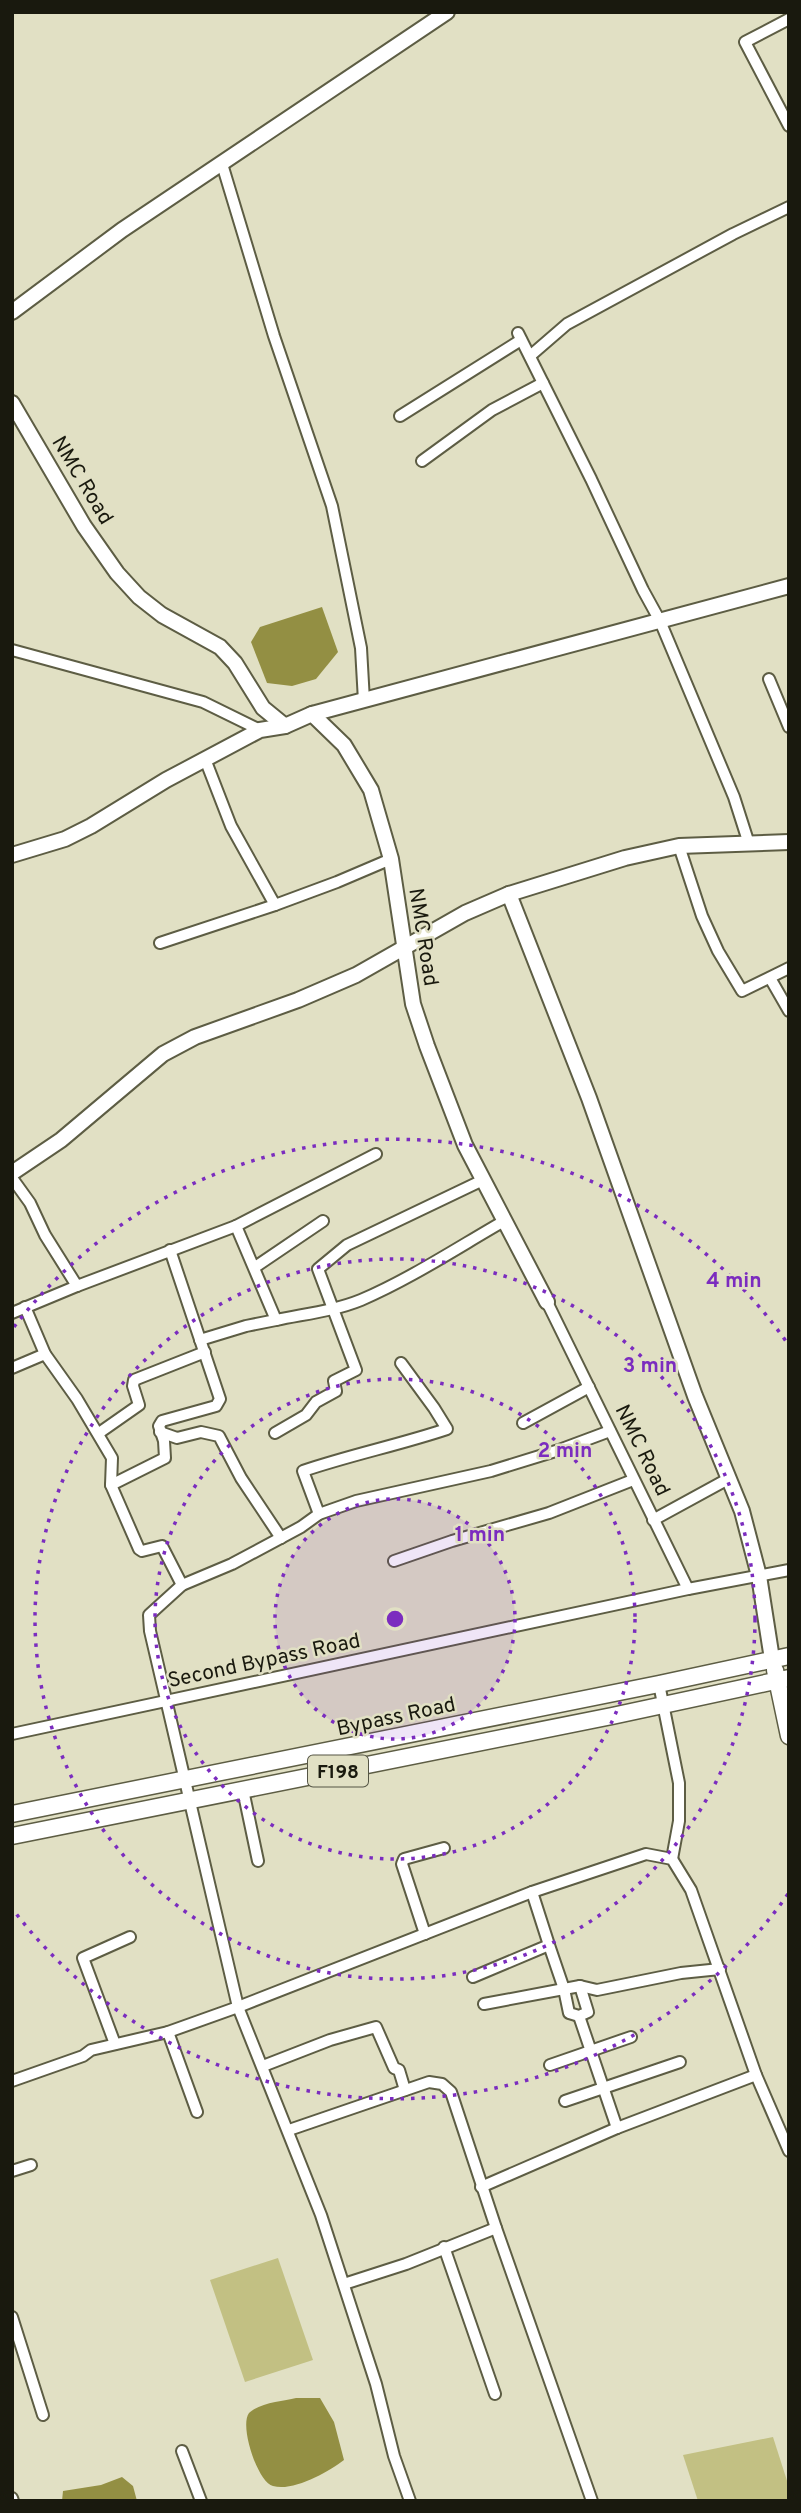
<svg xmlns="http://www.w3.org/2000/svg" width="801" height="2513" font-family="Overpass,sans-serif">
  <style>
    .green { fill: #c2c083 }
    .water { fill: #938f43 }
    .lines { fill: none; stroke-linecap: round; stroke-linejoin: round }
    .street-casing { stroke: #5d5d44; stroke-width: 14 }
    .secondary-casing { stroke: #5d5d44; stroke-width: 18 }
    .primary-casing { stroke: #5d5d44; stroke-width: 19 }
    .street { stroke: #fff; stroke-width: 10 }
    .secondary { stroke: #fff; stroke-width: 14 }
    .primary { stroke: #fff; stroke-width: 16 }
    .ring { fill: none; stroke: #7b2cbf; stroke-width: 3.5; stroke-dasharray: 3.5 7 }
    .labels { text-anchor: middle; stroke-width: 5; stroke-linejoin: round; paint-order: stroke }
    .shield { fill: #e1e0c4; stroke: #555545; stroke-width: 2 }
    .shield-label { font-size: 19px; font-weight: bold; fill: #19190e }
    .street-label { font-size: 21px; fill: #19190e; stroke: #e1e0c4 }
    .centre { fill: #7b2cbf; stroke: #e1e0c4; stroke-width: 3.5 }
    .ring-label { font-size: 21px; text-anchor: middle; font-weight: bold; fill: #7b2cbf; stroke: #e1e0c4; stroke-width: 5; stroke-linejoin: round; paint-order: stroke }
  </style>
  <rect width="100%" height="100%" fill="#e1e0c4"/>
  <!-- green -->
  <g class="green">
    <polygon points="278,2258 313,2360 245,2382 210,2280"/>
    <polygon points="773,2437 789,2487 789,2501 698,2501 683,2455"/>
  </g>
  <!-- water -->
  <g class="water">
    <polygon points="322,607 338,652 316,679 292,686 267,683 251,642 260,627"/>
    <path d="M296,2398H320L334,2422L344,2460C328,2472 293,2492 273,2486C258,2483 239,2426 249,2413C259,2403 283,2401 296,2398Z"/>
    <polygon points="122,2477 133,2486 137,2501 62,2501 63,2491 101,2485"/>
  </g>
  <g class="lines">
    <defs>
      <g id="street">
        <polyline points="789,19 745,42 789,126"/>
        <polyline points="222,164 274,336 332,506 361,648 364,701"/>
        <polyline points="518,333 591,479 643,590 660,621 734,797 749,844"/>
        <polyline points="530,356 567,324 733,234 789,207"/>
        <polyline points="400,416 521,340"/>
        <polyline points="422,461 492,410 543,383"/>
        <polyline points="12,650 203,702 260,730"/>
        <polyline points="769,679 789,727"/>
        <polyline points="205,759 231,826 275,905 337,882 391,859"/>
        <polyline points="679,846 702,916 718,951 742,991 789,968"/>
        <polyline points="160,943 275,905"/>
        <polyline points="770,978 789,1011"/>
        <polyline points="12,1178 30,1203 45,1235 77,1286"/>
        <polyline points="236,1226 376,1154"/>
        <polyline points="255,1267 323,1221"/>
        <polyline points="547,1302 688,1589"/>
        <polyline points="25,1307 45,1354 77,1399 112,1458 111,1485 139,1549 142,1551 162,1546 182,1585"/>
        <path d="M12,1313L77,1286L236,1226L276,1320C304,1314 334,1311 361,1300C410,1279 457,1248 504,1221"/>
        <polyline points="200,1340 246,1326 276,1320"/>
        <polyline points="12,1368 45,1354"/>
        <polyline points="523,1423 589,1387"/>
        <polyline points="160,1432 177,1438 201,1432 219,1436 241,1478 281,1538"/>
        <polyline points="99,1433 139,1405 133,1386 134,1380 205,1352"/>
        <polyline points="275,1433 306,1415 316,1402 336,1391 334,1381 356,1370 318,1269 347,1245 483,1180"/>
        <polyline points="111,1485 165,1458 164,1441 159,1426 162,1421 216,1406 220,1399 170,1250"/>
        <path d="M319,1514L303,1471C350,1455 399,1445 447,1429L434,1408L401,1363"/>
        <polyline points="653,1520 728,1479"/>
        <polyline points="394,1561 452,1541 549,1513 633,1480"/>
        <polyline points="659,1684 679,1783 679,1821 672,1859"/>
        <polyline points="12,1734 688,1589 789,1570"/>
        <polyline points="243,1790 258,1861"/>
        <polyline points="425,1934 402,1864 404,1859 444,1848"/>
        <polyline points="549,1945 564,1989 569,2013 579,2016 588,2012 580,1986"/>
        <polyline points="473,1977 549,1945 532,1892"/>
        <polyline points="484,2004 580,1986 597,1990 681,1973 720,1969"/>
        <polyline points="579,2016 617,2128"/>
        <polyline points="168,2032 197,2112"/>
        <polyline points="115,2044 83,1958 130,1937"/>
        <polyline points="550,2065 631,2037"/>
        <polyline points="263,2066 330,2040 376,2027 394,2068 399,2070 405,2090"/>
        <polyline points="12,2081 83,2056 91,2050 168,2032 238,2007 532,1892 646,1854 672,1859 691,1890 756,2075 789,2151"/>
        <polyline points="565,2101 680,2062"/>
        <polyline points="289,2130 429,2082 442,2084 451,2092 496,2228 592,2501"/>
        <polyline points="12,2171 31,2165"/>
        <polyline points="481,2187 617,2128 756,2075"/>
        <polyline points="444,2247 495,2394"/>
        <polyline points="344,2284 406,2264 496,2228"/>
        <polyline points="12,2317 43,2415"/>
        <polyline points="182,2451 201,2501"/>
        <polyline points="12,2498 13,2501"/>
        <polyline points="410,2501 394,2456 376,2384 321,2215 238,2007 150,1631 149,1615 182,1585 232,1564 301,1527 319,1514 356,1501 491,1471 559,1450 610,1431"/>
      </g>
      <g id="secondary">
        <polyline points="12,312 122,230 447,12"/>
        <polyline points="12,403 84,526 117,573 139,597 162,615 220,647 235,663 263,708 285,726 312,714 344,745 371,790 391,859 413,1004 427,1046 465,1145 547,1302"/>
        <polyline points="312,714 789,586"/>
        <polyline points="12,855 65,839 91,826 166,780 260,730 285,726"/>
        <polyline points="509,894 589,1098 695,1396 742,1511 759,1576 772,1659"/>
        <polyline points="12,1173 61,1140 163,1054 195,1037 298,1000 356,975 465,913 509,894 625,858 679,846 789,842"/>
      </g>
      <g id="primary">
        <polyline points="775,1670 789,1736"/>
        <polyline points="12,1814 659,1684 789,1656"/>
        <polyline points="12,1836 612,1716 789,1678"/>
      </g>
    </defs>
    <!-- street casing -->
    <use href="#street" class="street-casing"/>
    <!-- secondary casing -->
    <use href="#secondary" class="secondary-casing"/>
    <!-- primary casing -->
    <use href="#primary" class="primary-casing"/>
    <!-- street -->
    <use href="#street" class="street"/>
    <!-- secondary -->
    <use href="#secondary" class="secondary"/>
    <!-- primary -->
    <use href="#primary" class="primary"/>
  </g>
  <!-- distance rings -->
  <circle cx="395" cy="1619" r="120" fill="#7b2cbf" fill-opacity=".12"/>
  <g class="ring">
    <circle cx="395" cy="1619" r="120"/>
    <circle cx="395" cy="1619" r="240"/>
    <circle cx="395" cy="1619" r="360"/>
    <path d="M788 1894A480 480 0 0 1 14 1911M14 1327A480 480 0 0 1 788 1344"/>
  </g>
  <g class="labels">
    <!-- shield labels -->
    <rect class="shield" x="308" y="1755.5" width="60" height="31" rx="5"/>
    <g class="shield-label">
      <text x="338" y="1778">F198</text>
    </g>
    <!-- street labels -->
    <g class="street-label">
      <text transform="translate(83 480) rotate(59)" y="7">NMC Road</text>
      <text transform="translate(424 937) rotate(81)" y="7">NMC Road</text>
      <text transform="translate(643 1450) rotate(64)" y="7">NMC Road</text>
      <text transform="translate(264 1660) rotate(-12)" y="7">Second Bypass Road</text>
      <text transform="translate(396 1716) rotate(-12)" y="7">Bypass Road</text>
    </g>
  </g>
  <circle cx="395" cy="1619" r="10" class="centre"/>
  <g class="ring-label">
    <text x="734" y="1287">4 min</text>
    <text x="650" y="1372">3 min</text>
    <text x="565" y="1457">2 min</text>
    <text x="480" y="1541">1 min</text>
  </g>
  <!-- border -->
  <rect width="801" height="2513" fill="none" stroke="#19190e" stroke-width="28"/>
</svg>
